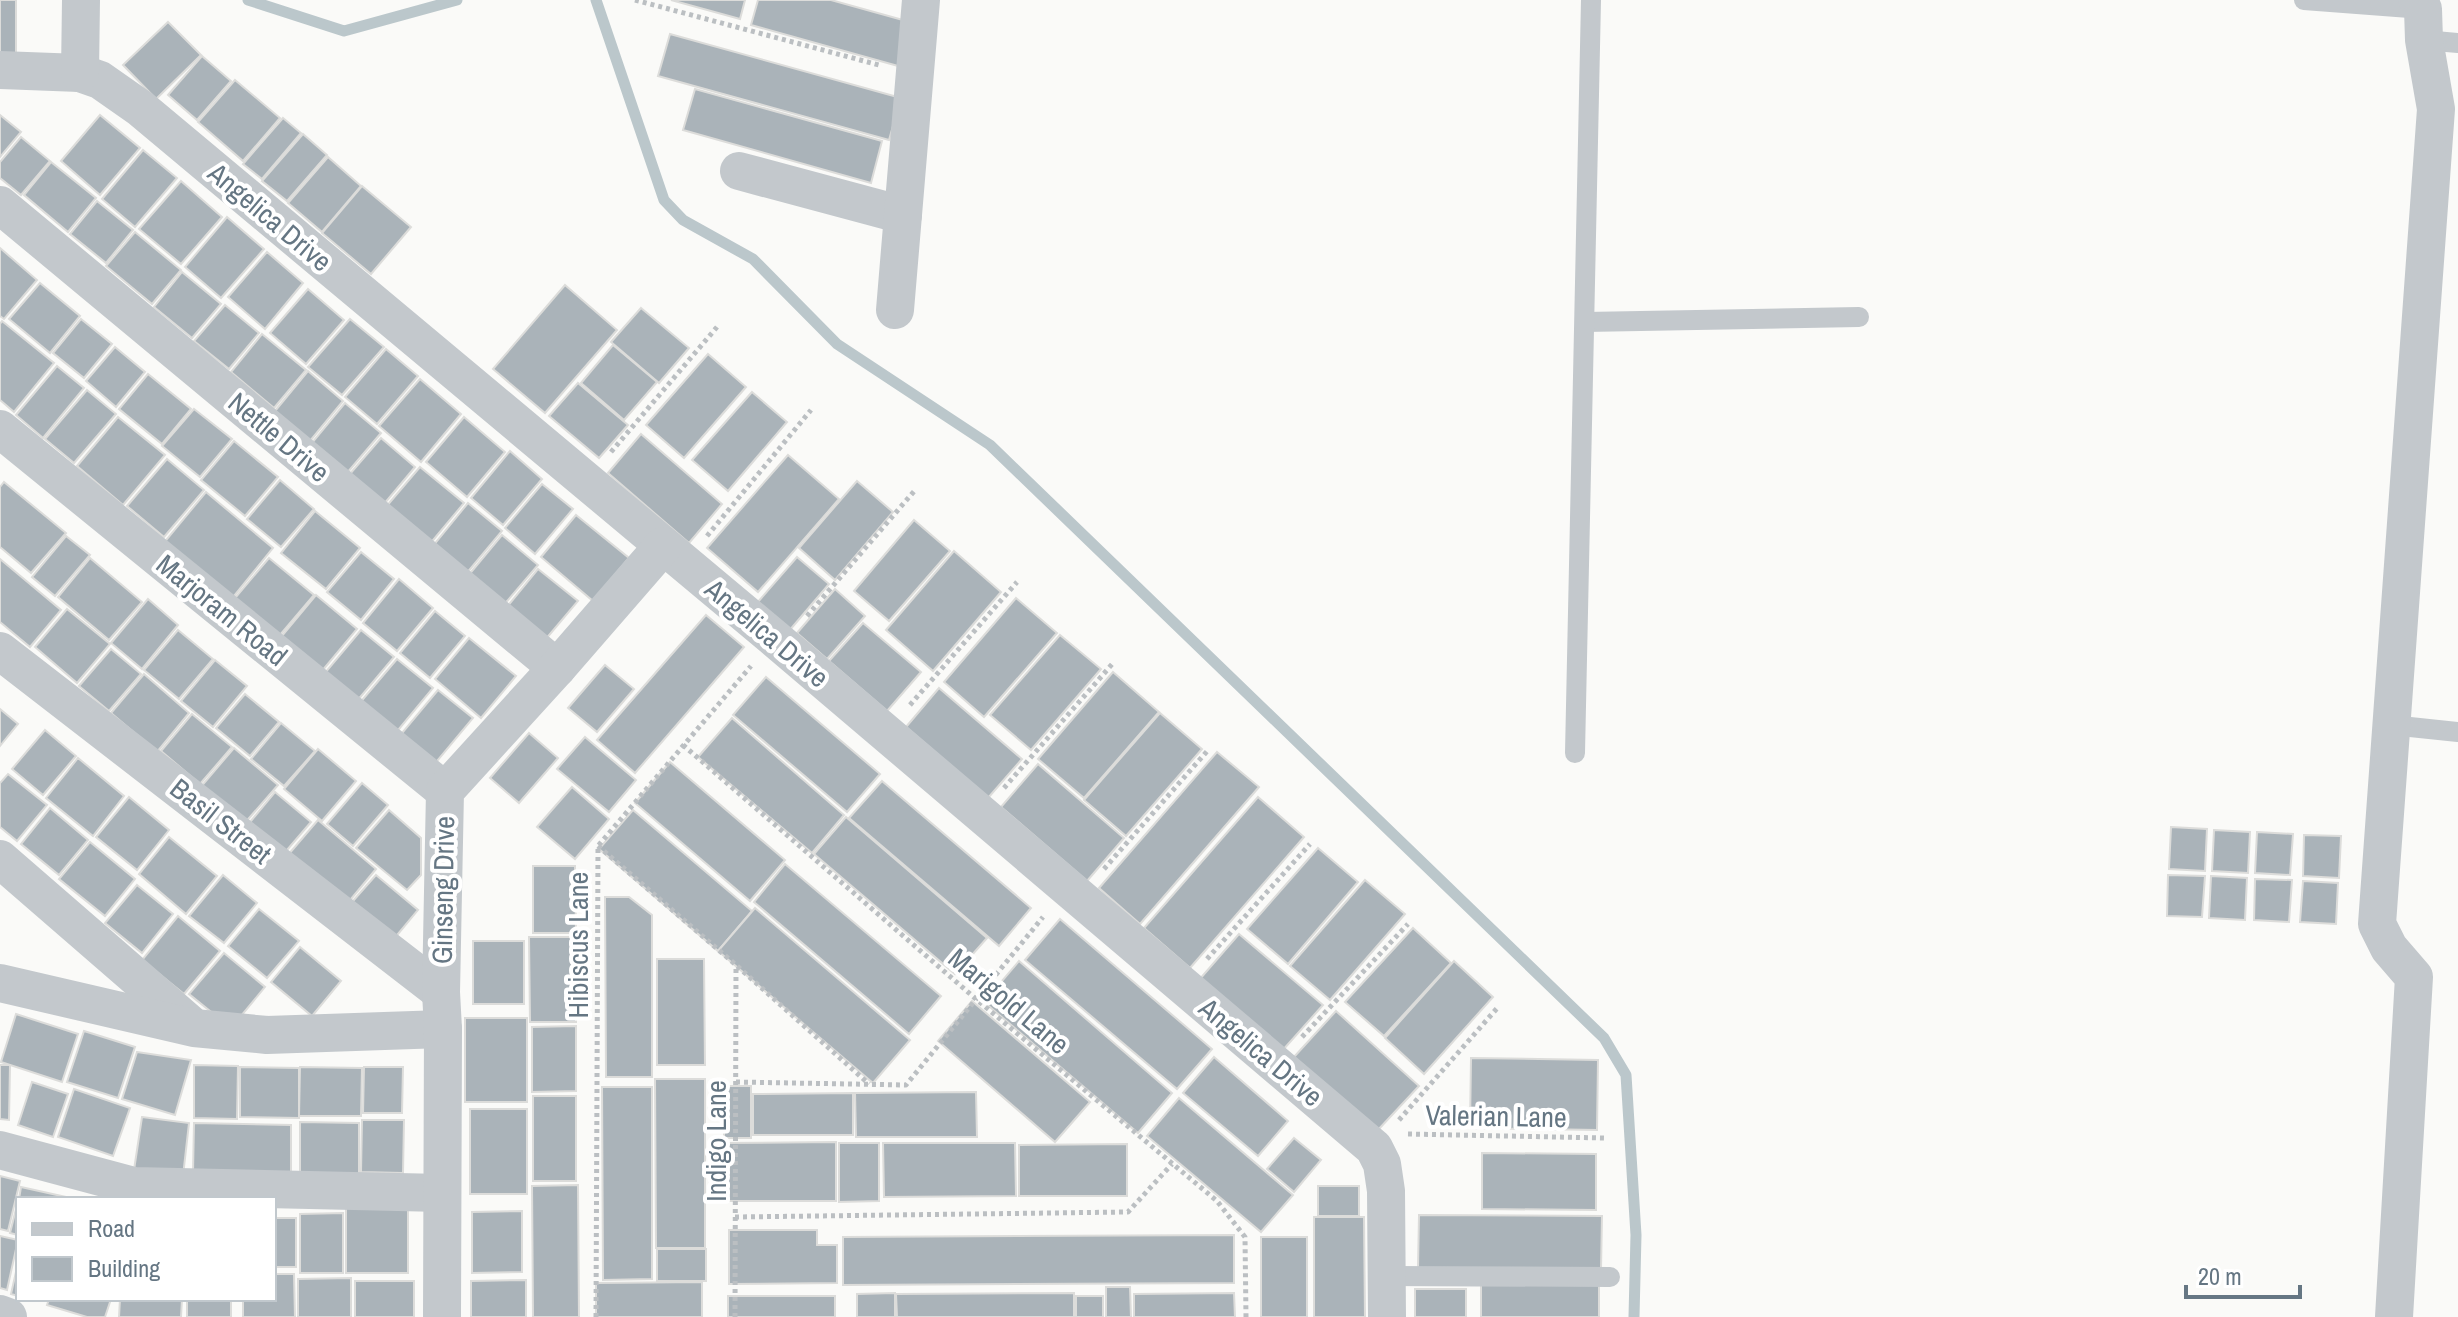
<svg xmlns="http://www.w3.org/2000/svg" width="2458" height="1317" font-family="'Archivo Narrow',sans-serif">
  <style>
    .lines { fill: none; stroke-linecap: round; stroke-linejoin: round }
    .stream { stroke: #bbc7cb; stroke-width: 11 }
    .building { fill: #aab3b9; stroke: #dcdcda; stroke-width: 2 }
    .path { stroke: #bbbfc2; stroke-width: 5; stroke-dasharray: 4 4; stroke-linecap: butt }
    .lane { stroke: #c3c8cc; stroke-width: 20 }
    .street { stroke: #c3c8cc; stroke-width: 38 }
    .labels { text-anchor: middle; stroke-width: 8; stroke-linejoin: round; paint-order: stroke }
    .street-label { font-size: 28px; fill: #657683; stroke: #fff }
  </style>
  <rect width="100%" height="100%" fill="#fafaf8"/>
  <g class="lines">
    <!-- stream -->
    <g class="stream">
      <polyline points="248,0 344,31 457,0"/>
      <polyline points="596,0 664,200 683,220 753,259 837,344 990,445 1604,1038 1626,1075 1636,1235 1634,1317"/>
    </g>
  </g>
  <!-- building -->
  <g class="building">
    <rect x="0" y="0" width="16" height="54"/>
    <polygon points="671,0 745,0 740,19"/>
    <polygon points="758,0 831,0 910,22 898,66 751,25"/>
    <polygon points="168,22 201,55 156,99 123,65"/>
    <polygon points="670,34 901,98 889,140 658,76"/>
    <polygon points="202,56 231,81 197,120 168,95"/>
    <polygon points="235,80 280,118 243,161 198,122"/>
    <polygon points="695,89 882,141 871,183 683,130"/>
    <polygon points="0,115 21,132 0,157"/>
    <polygon points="100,115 140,148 100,195 61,161"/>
    <polygon points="283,118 301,133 262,179 243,164"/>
    <polygon points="303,134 327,155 287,201 262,181"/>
    <polygon points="21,137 50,161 21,195 0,178 0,162"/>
    <polygon points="143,150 177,178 135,227 102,199"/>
    <polygon points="328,157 361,186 322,232 288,203"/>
    <polygon points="51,162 96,198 68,232 24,195"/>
    <polygon points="181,181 222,217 181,264 139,229"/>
    <polygon points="362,186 411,227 371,274 322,233"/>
    <polygon points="97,201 133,230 106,263 70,234"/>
    <polygon points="227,217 264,249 221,298 185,267"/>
    <polygon points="135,232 181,270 152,304 106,266"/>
    <polygon points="0,248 37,280 4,319 0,316"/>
    <polygon points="267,252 303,283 265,329 228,297"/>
    <polygon points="182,272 221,304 192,338 154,307"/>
    <polygon points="40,283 80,316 50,353 9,319"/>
    <polygon points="565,285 617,330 545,413 493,369"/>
    <polygon points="308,289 344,320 306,364 270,333"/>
    <polygon points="225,305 259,333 229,369 194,341"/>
    <polygon points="641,308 689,348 659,383 611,342"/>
    <polygon points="81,319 112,344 84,378 53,353"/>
    <polygon points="350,319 384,347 342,395 308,367"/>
    <polygon points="2,321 54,363 14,412 0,400 0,324"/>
    <polygon points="262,334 306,370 274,408 231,372"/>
    <polygon points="613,345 657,382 624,420 581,383"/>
    <polygon points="115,347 145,372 116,407 86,381"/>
    <polygon points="386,349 418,376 377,424 345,397"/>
    <polygon points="708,354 746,387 684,458 646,425"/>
    <polygon points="57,366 84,388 43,438 16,415"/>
    <polygon points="308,371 343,401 310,441 275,411"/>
    <polygon points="148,374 191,409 162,444 119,409"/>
    <polygon points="420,379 461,414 421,462 379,426"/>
    <polygon points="578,383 628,425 599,458 549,416"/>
    <polygon points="87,390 116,414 74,463 45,439"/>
    <polygon points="752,392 787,422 728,491 692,460"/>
    <polygon points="345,403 381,433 347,473 311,444"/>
    <polygon points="194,409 232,439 200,477 162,446"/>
    <polygon points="118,417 165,455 123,505 77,466"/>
    <polygon points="464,417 505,452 467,497 426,462"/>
    <polygon points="641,434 722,504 689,543 608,473"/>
    <polygon points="381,438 415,467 384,504 349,475"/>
    <polygon points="234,441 278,477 245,516 201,480"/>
    <polygon points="510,451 542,479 503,525 471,498"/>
    <polygon points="788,455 839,499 758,592 707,548"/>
    <polygon points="167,459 204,490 164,537 127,506"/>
    <polygon points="420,467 464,503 429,545 385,508"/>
    <polygon points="280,480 314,509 281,547 247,519"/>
    <polygon points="857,481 893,512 835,580 799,548"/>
    <polygon points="4,482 66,533 31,573 0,547 0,487"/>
    <polygon points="542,484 573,509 535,554 505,528"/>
    <polygon points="206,492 273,548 230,601 162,545"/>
    <polygon points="468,503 502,531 466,574 432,547"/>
    <polygon points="315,511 360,548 326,589 281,553"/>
    <polygon points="576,515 629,558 593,601 541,557"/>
    <polygon points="914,520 950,551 889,621 854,591"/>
    <polygon points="502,535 538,565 502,607 467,577"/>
    <polygon points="66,536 90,555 55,596 32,577"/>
    <polygon points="954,551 1001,592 933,671 886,630"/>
    <polygon points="361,552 394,579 361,620 327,592"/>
    <polygon points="797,557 829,584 789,631 757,603"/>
    <polygon points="90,558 142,602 109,640 58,597"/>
    <polygon points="269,558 314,595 280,635 235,598"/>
    <polygon points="0,559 61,610 30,647 0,622"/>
    <polygon points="538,569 578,601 545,640 506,608"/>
    <polygon points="399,579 433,608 397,651 363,623"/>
    <polygon points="835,589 865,616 827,659 797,633"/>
    <polygon points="316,595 357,629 322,671 281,637"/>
    <polygon points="1016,598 1057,633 984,717 944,682"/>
    <polygon points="148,599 178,625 142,669 111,643"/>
    <polygon points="67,609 110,644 77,683 35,647"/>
    <polygon points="435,611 465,636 430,678 400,653"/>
    <polygon points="706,615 744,647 635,773 597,740"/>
    <polygon points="863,623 921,672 887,711 829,661"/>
    <polygon points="178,630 213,659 179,699 144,670"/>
    <polygon points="361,630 394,657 357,701 324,674"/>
    <polygon points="1060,635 1101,669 1031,750 990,715"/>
    <polygon points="469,638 516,676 481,718 435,679"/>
    <polygon points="111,649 141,674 109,711 79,686"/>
    <polygon points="397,659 433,688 394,735 358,705"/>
    <polygon points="215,660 247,686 213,727 181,701"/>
    <polygon points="605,665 634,689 597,732 568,708"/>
    <polygon points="1113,672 1159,712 1084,798 1038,759"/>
    <polygon points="144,674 189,713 157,752 111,713"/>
    <polygon points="766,677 880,774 847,812 733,715"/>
    <polygon points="939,688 1022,759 988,798 906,727"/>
    <polygon points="438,690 473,718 432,767 397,739"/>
    <polygon points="245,694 279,722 250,756 216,728"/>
    <polygon points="0,709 18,724 0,746"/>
    <polygon points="1160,713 1202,749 1126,836 1084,800"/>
    <polygon points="192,714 232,747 200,784 161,751"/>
    <polygon points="732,718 844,815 812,853 698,757"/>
    <polygon points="281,723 315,751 284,786 251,759"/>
    <polygon points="45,730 76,756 43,795 12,769"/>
    <polygon points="529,733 558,758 519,803 490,778"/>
    <polygon points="585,737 636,780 609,812 557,769"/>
    <polygon points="234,748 278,785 243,825 199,789"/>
    <polygon points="318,749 356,781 322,821 284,789"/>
    <polygon points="1217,752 1259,787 1140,924 1099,888"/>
    <polygon points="78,758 124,796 93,836 46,798"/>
    <polygon points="670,762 785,860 750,901 635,803"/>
    <polygon points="1038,764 1124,838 1087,881 1001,807"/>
    <polygon points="8,774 47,805 17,841 0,827 0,783"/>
    <polygon points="882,781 1031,908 999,946 849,818"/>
    <polygon points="362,783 388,805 353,846 327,824"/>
    <polygon points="572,787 609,819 575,859 537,827"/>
    <polygon points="275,792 311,822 281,857 246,827"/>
    <polygon points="129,797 169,830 137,870 96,837"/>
    <polygon points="1258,797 1304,837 1190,968 1144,928"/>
    <polygon points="50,808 88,840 59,875 21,844"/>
    <polygon points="389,810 421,838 421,875 407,890 356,848"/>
    <polygon points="633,810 752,911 718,951 599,849"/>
    <polygon points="846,817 987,938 955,974 814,854"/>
    <polygon points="318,820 376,869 341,911 282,862"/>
    <polygon points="2171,827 2207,829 2205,871 2169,869"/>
    <polygon points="2214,830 2250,832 2248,873 2212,871"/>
    <polygon points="2257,832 2293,834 2290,875 2255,873"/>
    <polygon points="2304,835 2341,836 2339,878 2303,876"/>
    <polygon points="169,837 217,876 186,914 139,874"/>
    <polygon points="90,842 135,879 105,916 59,879"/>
    <polygon points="1318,848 1358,882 1288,964 1247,929"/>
    <polygon points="785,864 941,996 909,1034 754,902"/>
    <polygon points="533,866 575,866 576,933 533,933"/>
    <polygon points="223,875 257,903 224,943 189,916"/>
    <polygon points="376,875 418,910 388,946 345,910"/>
    <polygon points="2168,875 2205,876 2202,917 2167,916"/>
    <polygon points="2211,876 2247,878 2245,920 2209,918"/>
    <polygon points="2255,879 2292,880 2289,922 2254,920"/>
    <polygon points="1365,880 1405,914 1330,1000 1290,966"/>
    <polygon points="2303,881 2338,883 2336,924 2300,922"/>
    <polygon points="137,885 173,914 142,953 105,923"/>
    <polygon points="605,897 629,897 652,915 652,1077 606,1077"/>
    <polygon points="755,908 910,1040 873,1083 718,951"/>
    <polygon points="259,909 299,941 267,978 228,946"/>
    <polygon points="178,916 220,951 184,994 142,960"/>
    <polygon points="1060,919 1212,1049 1177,1089 1025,960"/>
    <polygon points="1413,928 1451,963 1384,1036 1345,1002"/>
    <polygon points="1239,934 1323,1005 1282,1051 1199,980"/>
    <polygon points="529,937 576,937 576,1022 530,1022"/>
    <rect x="473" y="941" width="51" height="63"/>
    <polygon points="300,947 341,981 312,1016 271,982"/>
    <polygon points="224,953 265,987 231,1028 189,994"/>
    <polygon points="657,959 704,959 705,1065 657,1065"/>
    <polygon points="1019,961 1172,1093 1138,1133 984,1002"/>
    <polygon points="1454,961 1493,997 1424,1074 1385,1038"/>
    <polygon points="972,1001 1090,1102 1055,1142 938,1041"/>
    <polygon points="1336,1011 1419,1086 1377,1131 1294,1057"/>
    <polygon points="16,1014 78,1034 62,1082 1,1062"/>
    <rect x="465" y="1018" width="62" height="84"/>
    <polygon points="576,1026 576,1091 532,1092 532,1027"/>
    <polygon points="84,1031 135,1047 118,1098 67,1082"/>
    <polygon points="137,1052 191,1060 175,1115 122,1099"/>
    <polygon points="1214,1057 1288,1121 1258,1156 1183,1093"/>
    <polygon points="1471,1058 1598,1060 1597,1130 1470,1128"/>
    <polygon points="0,1065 10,1065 9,1120 0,1119"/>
    <polygon points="194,1065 238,1066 237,1119 194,1118"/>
    <polygon points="240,1067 299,1068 299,1118 240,1117"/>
    <polygon points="300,1067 362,1068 361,1116 299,1116"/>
    <polygon points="364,1067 403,1067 402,1113 363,1113"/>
    <polygon points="655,1079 705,1079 705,1248 656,1248"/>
    <polygon points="32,1082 68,1094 53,1137 18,1125"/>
    <rect x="724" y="1086" width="27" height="52"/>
    <polygon points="602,1087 652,1087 652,1279 603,1280"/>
    <polygon points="74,1089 130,1108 113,1156 58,1137"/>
    <polygon points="976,1092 977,1137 856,1137 855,1093"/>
    <polygon points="853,1093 853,1135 753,1135 753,1094"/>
    <rect x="533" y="1096" width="43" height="85"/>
    <polygon points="1179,1098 1293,1195 1261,1232 1147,1136"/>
    <rect x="470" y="1109" width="57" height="85"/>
    <polygon points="142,1117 189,1123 183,1176 134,1170"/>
    <polygon points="362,1120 404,1120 403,1173 361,1172"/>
    <polygon points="300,1122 359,1123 359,1174 300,1174"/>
    <polygon points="194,1123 291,1125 291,1174 193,1172"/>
    <polygon points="1294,1138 1321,1160 1294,1192 1267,1169"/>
    <polygon points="836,1142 836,1201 724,1201 724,1143"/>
    <polygon points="839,1143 879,1143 879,1201 839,1202"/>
    <polygon points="883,1143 1015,1143 1016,1196 884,1197"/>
    <polygon points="1127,1144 1127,1196 1019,1196 1019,1145"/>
    <polygon points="1482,1153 1596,1154 1596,1210 1482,1209"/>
    <polygon points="0,1176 20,1181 8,1231 0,1229"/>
    <polygon points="578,1185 579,1317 533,1317 532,1186"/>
    <rect x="1318" y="1186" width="41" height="30"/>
    <polygon points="21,1187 66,1197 65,1199 19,1199"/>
    <polygon points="18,1201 18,1235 10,1233"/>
    <rect x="346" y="1207" width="62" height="66"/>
    <polygon points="522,1211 522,1272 472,1273 472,1212"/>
    <polygon points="343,1213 343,1273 300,1273 300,1214"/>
    <polygon points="1419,1215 1602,1216 1601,1270 1418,1268"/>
    <polygon points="1314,1217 1364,1217 1365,1317 1314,1317"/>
    <rect x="274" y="1218" width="22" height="49"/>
    <polygon points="729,1230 817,1230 817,1245 837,1245 837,1283 729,1284"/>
    <polygon points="1234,1235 1234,1283 843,1285 843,1237"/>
    <polygon points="0,1236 18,1240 7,1290 0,1288"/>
    <rect x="1261" y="1237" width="46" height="80"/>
    <rect x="657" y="1249" width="49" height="32"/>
    <polygon points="18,1263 18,1296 11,1294"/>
    <polygon points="274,1274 294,1274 295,1317 243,1317 243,1299 274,1299"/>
    <polygon points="351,1278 351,1317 298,1317 298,1279"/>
    <polygon points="526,1280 526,1317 471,1317 471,1281"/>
    <rect x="355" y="1281" width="59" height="36"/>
    <polygon points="702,1282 702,1317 596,1317 596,1283"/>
    <rect x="1481" y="1283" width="118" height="34"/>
    <polygon points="1106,1287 1130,1287 1131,1317 1106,1317"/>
    <rect x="1415" y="1289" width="51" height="28"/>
    <polygon points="895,1293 895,1317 857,1317 857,1294"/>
    <polygon points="1074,1293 1074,1317 897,1317 896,1294"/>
    <polygon points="1234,1293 1235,1317 1134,1317 1134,1294"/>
    <rect x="728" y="1296" width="107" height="21"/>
    <rect x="1076" y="1296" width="27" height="21"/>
    <polygon points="49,1299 111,1299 105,1317 87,1317 47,1305"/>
    <polygon points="120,1299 182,1299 181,1317 119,1317"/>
    <rect x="187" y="1299" width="44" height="18"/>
  </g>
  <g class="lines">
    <!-- path -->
    <g class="path">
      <polyline points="635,0 879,65"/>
      <polyline points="611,452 717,327"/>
      <polyline points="707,536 811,410"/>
      <polyline points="807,616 916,489"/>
      <polyline points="910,705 1017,582"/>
      <polyline points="683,745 976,999 1217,1201 1245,1237 1246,1317"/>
      <polyline points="1004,788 1114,662"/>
      <polyline points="598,846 736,965 869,1084"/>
      <polyline points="1104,869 1209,749"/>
      <polyline points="1207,959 1310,844"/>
      <polyline points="1302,1037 1408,924"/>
      <polyline points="736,1082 906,1085 1043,917"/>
      <polyline points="1399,1120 1499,1006"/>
      <polyline points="1408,1134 1604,1138"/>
      <polyline points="735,1217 1128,1212 1172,1164"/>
      <polyline points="596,1317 598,846 751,666"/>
      <polyline points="735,1317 736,966"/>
    </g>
    <!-- lane -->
    <g class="lane">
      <polyline points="2304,0 2423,9"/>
      <polyline points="2424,40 2458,43"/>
      <polyline points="1585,322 1859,317"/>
      <polyline points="2391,725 2458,732"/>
      <polyline points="1575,753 1591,0"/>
      <polyline points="1386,1276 1610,1277"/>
    </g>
    <!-- street -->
    <g class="street">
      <polyline points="0,70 80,73 100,80 140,108 774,638 1374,1148 1382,1164 1386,1191 1387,1317"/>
      <polyline points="80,73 81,0"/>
      <polyline points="739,171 903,215"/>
      <polyline points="0,205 557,668"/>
      <polyline points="895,310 921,0"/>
      <polyline points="0,429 445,791"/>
      <polyline points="0,651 441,992"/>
      <polyline points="0,859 189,1023"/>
      <polyline points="0,983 194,1028 267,1035 443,1029"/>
      <polyline points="0,1150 134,1186 442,1193"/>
      <polyline points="0,1314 8,1317"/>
      <polyline points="442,1317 443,1029 441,992 445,791 557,668 663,546"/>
      <polyline points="2394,1317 2414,977 2389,948 2377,924 2436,109 2424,40 2423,9 2417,0"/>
    </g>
  </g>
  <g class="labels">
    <!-- street labels -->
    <g class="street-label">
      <text transform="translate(270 217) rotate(40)" y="10">Angelica Drive</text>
      <text transform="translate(279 437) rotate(40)" y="10">Nettle Drive</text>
      <text transform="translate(222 610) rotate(39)" y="10">Marjoram Road</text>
      <text transform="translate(767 633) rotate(40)" y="10">Angelica Drive</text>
      <text transform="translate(221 821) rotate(38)" y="10">Basil Street</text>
      <text transform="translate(443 890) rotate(-89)" y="10">Ginseng Drive</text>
      <text transform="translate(578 945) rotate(-90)" y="10">Hibiscus Lane</text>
      <text transform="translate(1009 1001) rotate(40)" y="10">Marigold Lane</text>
      <text transform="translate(1261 1052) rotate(40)" y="10">Angelica Drive</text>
      <text transform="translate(1496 1116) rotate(1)" y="10">Valerian Lane</text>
      <text transform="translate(716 1141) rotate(-90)" y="10">Indigo Lane</text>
    </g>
  </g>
  <!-- legend -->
  <rect x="16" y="1197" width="260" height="104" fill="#ffffff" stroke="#c1c8cd" stroke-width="2"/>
  <rect x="32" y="1223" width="40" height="12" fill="#c3c8cc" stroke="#c1c8cd" stroke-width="2"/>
  <text x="88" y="1237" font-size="24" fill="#657683">Road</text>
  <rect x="32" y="1257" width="40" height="24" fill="#aab3b9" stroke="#c1c8cd" stroke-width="2"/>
  <text x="88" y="1277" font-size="24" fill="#657683">Building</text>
  <!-- scale -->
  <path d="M2186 1285v12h114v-12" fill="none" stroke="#657683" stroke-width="4"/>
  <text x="2198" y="1285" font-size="24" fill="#657683" stroke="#ffffff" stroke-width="6" paint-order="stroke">20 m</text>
</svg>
